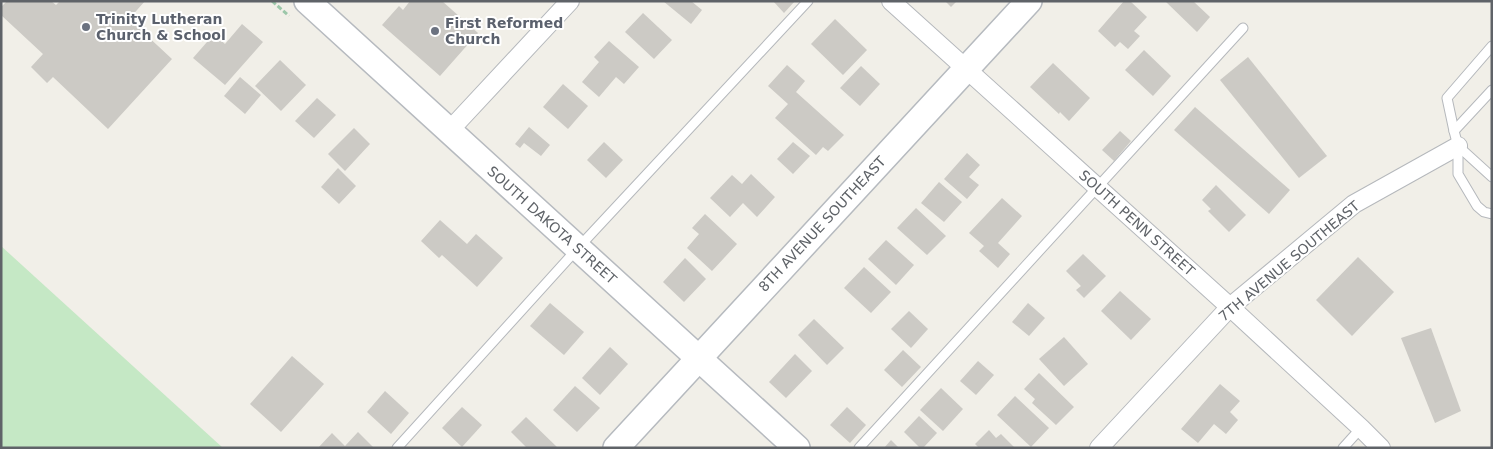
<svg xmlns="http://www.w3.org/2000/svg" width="1493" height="449" font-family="'DejaVu Sans',sans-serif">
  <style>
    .green { fill: #c5e8c5 }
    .building { fill: #cccac5 }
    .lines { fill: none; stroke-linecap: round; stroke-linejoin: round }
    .lane-casing { stroke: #b5b8bc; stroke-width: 11 }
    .street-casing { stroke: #b5b8bc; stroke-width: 20 }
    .secondary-casing { stroke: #b6babf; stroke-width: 28 }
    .path { stroke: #9cc7a9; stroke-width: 3; stroke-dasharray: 5 2.5; stroke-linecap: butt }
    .lane { stroke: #fff; stroke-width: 9 }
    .street { stroke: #fff; stroke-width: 18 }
    .secondary { stroke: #fff; stroke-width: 25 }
    .worship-dot { fill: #6b7280; stroke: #fff; stroke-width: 2 }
    .labels { text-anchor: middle; stroke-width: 4; stroke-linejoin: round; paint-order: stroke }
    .worship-label { font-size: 14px; font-weight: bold; fill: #5b616d; stroke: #fff; text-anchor: start }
    .street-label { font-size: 14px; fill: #5f6368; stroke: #fff }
  </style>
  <rect width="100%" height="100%" fill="#f1efe8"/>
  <!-- green -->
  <polygon class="green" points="1,246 223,448 1,448"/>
  <!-- building -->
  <g class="building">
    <polygon points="7,1 51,1 56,5 60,1 145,1 129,19 172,59 108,129 53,77 47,83 31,67 43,54 1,15 1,7"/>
    <polygon points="410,1 442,1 478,33 440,76 382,25 399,6 403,10"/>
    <polygon points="663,1 691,1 702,10 691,24"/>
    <polygon points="773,1 795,1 784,13"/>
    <polygon points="945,1 957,1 951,7"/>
    <polygon points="1124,1 1130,1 1147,17 1134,31 1140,36 1128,49 1120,42 1115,47 1098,31"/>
    <polygon points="1165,1 1193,1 1210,17 1197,32"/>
    <polygon points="643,13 672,40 654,59 625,32"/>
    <polygon points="835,19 867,50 843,75 811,44"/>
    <polygon points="242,24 263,42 225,85 193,58 214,34 225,44"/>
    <polygon points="609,41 639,67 624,84 616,77 599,97 582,82 599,62 594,57"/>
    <polygon points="1144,50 1171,76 1153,96 1125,70"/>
    <polygon points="1248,57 1327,156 1299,178 1220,80"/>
    <polygon points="280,60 306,85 281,111 255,86"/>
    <polygon points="1053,63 1090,98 1069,121 1060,112 1059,114 1030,87"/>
    <polygon points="787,65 805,81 796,92 844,135 828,151 823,147 816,155 775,118 788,104 768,86"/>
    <polygon points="861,66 880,84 860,106 840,88"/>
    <polygon points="240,77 261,95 245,114 224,96"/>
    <polygon points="563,84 588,106 568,129 543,107"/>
    <polygon points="317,98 336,115 314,138 295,121"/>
    <polygon points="1195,107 1290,190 1269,214 1174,130"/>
    <polygon points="529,127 550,145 541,156 524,143 520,148 515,144"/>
    <polygon points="354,128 370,144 345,171 328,154"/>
    <polygon points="1120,131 1131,141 1114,161 1102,150"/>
    <polygon points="604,142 623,160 606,178 587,160"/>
    <polygon points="793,142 810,156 793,174 777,159"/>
    <polygon points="967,153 980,165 969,177 979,185 967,199 944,179"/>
    <polygon points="338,168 356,186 339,204 321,187"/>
    <polygon points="751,174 775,197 757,217 743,203 730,217 710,198 732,175 742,184"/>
    <polygon points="939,182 962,202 944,222 921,203"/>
    <polygon points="1216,185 1246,215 1229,232 1208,211 1211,209 1202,200"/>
    <polygon points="1002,198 1022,216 998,243 1010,254 998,268 979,251 984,246 969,233"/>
    <polygon points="916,208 946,236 927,255 897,228"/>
    <polygon points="705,214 737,244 712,271 687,248 699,234 692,228"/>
    <polygon points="440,220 467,244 476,234 503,258 477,287 442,255 439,258 421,241"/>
    <polygon points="886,240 914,265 896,285 868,259"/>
    <polygon points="1083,254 1106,276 1084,298 1076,290 1081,286 1066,271"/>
    <polygon points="1358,257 1394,292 1352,336 1316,300"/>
    <polygon points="685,258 706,279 684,302 663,282"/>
    <polygon points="864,267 891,292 871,313 844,288"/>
    <polygon points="1120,291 1151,319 1131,340 1101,311"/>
    <polygon points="550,303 584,332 564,355 530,326"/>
    <polygon points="1028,303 1045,318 1029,336 1012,322"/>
    <polygon points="909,311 928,329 911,348 891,329"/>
    <polygon points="814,319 844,348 827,365 798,335"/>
    <polygon points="1431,328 1461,411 1435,423 1401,338"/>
    <polygon points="1064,337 1088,364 1064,386 1039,359"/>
    <polygon points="610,347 628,364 600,395 582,378"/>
    <polygon points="903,350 921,367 902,387 884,370"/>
    <polygon points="795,354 812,371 786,398 769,382"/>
    <polygon points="292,356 324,384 281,432 250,404"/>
    <polygon points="978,361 994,375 976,395 960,381"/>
    <polygon points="1039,373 1074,407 1056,425 1032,403 1035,399 1024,389"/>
    <polygon points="1220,384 1240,401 1230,412 1238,420 1226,434 1214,424 1198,443 1181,429"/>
    <polygon points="575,386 600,408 577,432 553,410"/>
    <polygon points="941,388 963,409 943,431 920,410"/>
    <polygon points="385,391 409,413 391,434 367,412"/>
    <polygon points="1015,396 1049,428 1031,447 997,415"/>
    <polygon points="462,407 482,425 462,447 442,428"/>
    <polygon points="847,407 866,425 850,443 830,425"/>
    <polygon points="919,416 937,433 923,448 920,448 904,432"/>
    <polygon points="526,417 558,448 527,448 511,432"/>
    <polygon points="989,430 996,438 1001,434 1015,448 979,448 975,444"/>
    <polygon points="358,432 374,448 318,448 332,433 345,446"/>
    <polygon points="891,440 899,448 884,448"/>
  </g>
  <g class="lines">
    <defs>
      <g id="lane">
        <polyline points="1492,46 1447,98 1454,131 1458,146 1458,174 1477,206 1484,212 1492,214"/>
        <polyline points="1454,131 1492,90"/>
        <polyline points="1458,146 1492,177"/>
        <polyline points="397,448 578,248 808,1"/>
        <polyline points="859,448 1243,28"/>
        <polyline points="1343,448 1361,428"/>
      </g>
      <g id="street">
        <polyline points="891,1 1230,307 1361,428 1381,448"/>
        <polyline points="449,131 570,1"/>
        <polyline points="1099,448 1230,307 1354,204 1458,146"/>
      </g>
      <g id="secondary">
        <polyline points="307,1 797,448"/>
        <polyline points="616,448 1029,1"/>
      </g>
    </defs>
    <!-- lane casing -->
    <use href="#lane" class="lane-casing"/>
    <!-- street casing -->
    <use href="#street" class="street-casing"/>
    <!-- secondary casing -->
    <use href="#secondary" class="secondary-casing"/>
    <!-- path -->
    <polyline class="path" points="272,1 289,16"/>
    <!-- lane -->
    <use href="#lane" class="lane"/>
    <!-- street -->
    <use href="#street" class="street"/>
    <!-- secondary -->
    <use href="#secondary" class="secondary"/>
  </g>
  <!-- markers -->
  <g class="worship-dot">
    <circle cx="86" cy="27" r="5"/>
    <circle cx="435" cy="31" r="5"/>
  </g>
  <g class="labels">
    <!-- worship labels -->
    <g class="worship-label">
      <text x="96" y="24">Trinity Lutheran<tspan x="96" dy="16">Church &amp; School</tspan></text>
      <text x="445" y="28">First Reformed<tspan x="445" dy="16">Church</tspan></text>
    </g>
    <!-- street labels -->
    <g class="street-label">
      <text transform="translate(1137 223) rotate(42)" y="5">SOUTH PENN STREET</text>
      <text transform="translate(822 224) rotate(-47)" y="5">8TH AVENUE SOUTHEAST</text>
      <text transform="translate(552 225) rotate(42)" y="5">SOUTH DAKOTA STREET</text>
      <text transform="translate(1289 261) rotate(-40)" y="5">7TH AVENUE SOUTHEAST</text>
    </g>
  </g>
  <!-- border -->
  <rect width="1493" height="449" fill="none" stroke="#5f6368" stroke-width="5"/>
</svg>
